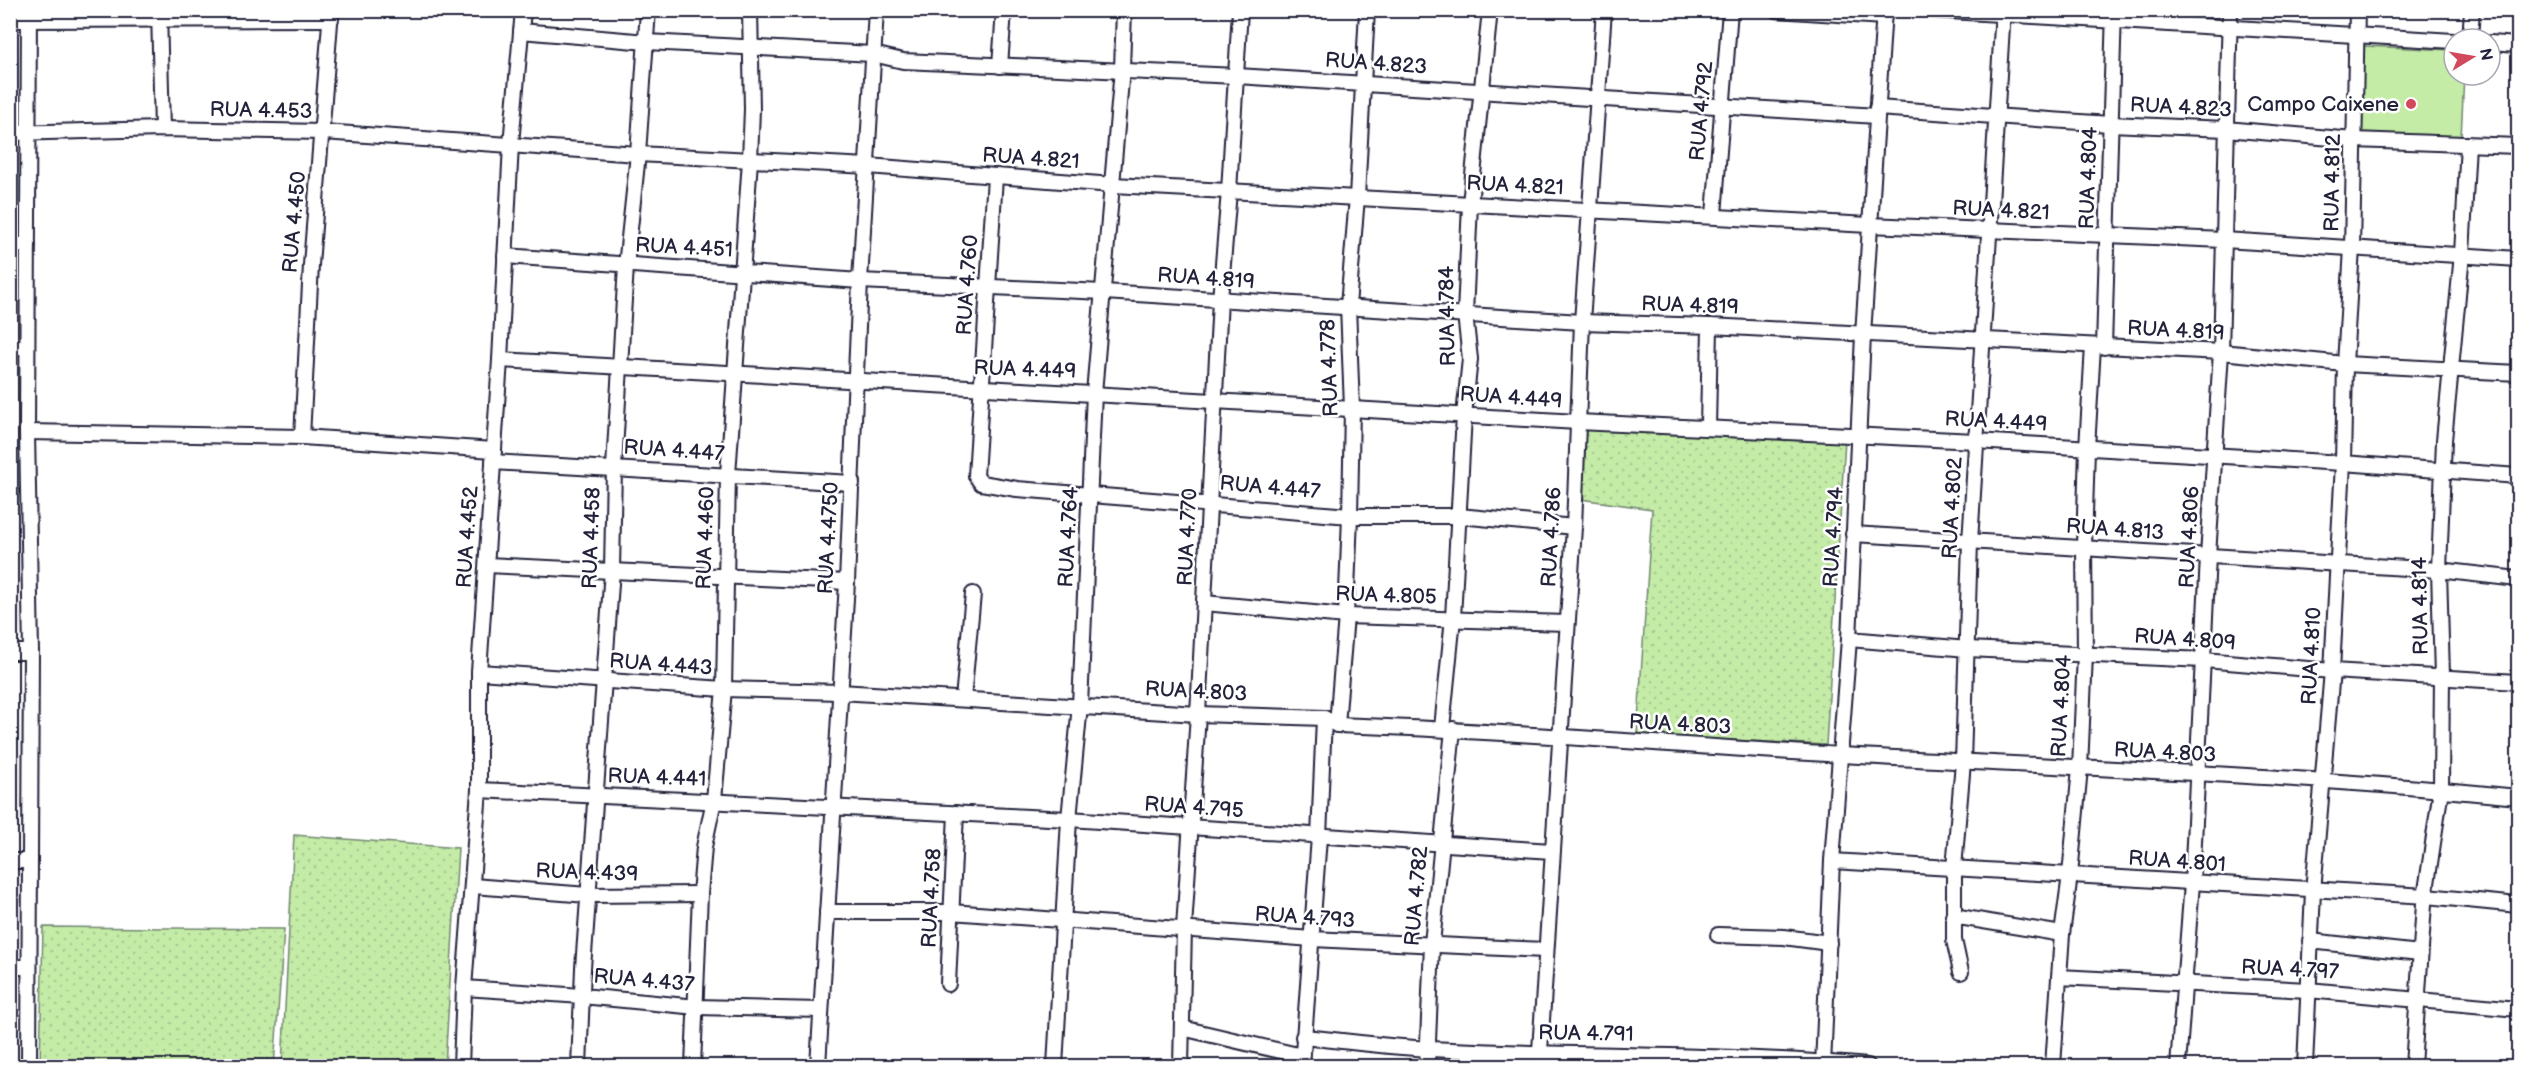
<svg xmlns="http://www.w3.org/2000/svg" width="2529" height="1077" font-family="'Balsamiq Sans',sans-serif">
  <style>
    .grass { fill: url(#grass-dots); stroke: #738771; stroke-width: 1.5 }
    .pitch { fill: #c4eca7; stroke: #738771; stroke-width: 1.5 }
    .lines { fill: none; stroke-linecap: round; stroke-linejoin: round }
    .minor-casing { stroke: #22223b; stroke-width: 18 }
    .minor { stroke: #fff; stroke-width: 14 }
    .poi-dot { fill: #d1495b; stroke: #fff; stroke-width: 2 }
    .labels { text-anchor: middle; stroke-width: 5; stroke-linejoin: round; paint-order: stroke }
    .street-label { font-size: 21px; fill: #22223b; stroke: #fff }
    .poi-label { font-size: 21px; fill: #22223b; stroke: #fff; text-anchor: end }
  </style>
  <defs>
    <pattern id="grass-dots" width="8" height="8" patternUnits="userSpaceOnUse" patternTransform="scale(1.5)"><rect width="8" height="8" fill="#c4eca7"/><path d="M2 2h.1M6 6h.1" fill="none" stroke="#a8ca91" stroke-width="1.8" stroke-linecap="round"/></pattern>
  </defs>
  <rect width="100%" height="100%" fill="#fff"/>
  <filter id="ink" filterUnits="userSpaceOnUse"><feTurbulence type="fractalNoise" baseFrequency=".0167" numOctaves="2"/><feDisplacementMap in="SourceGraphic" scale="12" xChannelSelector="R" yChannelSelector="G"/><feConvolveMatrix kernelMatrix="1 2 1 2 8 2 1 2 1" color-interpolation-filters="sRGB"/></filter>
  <g filter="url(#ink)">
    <!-- grass -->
    <g class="grass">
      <polygon points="1586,428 1845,439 1826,745 1637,735 1652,509 1580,499"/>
      <polygon points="294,835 458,848 445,1066 282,1066"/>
      <polygon points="43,927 284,929 274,1066 40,1066"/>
    </g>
    <!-- pitch -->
    <polygon class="pitch" points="2363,46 2454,50 2454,75 2464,75 2461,138 2359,133"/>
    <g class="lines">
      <defs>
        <g id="minor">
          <polyline points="29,10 27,432 31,652 29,1066"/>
          <polyline points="1776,10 1884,17"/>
          <polyline points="1932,10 2454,41"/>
          <polyline points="159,11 162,129"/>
          <polyline points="10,20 331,19"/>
          <polyline points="521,31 647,42 873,54 903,61 1237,76 1877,116"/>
          <polyline points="2470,39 2472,10"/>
          <polyline points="2490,43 2518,45"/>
          <polyline points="1000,66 1004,10"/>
          <polyline points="1877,108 2110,124 2226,129 2354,140 2518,146"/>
          <polyline points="10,133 162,129 323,132 638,154 868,166 1113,185 1869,225 2224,240 2518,259"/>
          <polyline points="995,177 976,476 981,483 1017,489 1350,516 1459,516 1574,527"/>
          <polyline points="1714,215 1730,10"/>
          <polyline points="10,245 28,245"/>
          <polyline points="505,256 860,281 1104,292 1582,322 1710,326 2221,352 2345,364 2518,373"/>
          <polyline points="10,347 27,347"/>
          <polyline points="2104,347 2114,10"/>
          <polyline points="500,360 1578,422 1976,441 2343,463 2518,476"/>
          <polyline points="1708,428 1710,326"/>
          <polyline points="27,432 302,437 494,450"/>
          <polyline points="302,437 311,265 331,10"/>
          <polyline points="493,462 852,483"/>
          <polyline points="1853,534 2439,570 2518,579"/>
          <polyline points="487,565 847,582"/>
          <polyline points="1204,603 1346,616 1567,623"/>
          <polyline points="1849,639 1968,649 2204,660 2332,671 2518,682"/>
          <polyline points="10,652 31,652"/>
          <path d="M479,672L724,689L840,692L1198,714L1324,718L1337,725C1505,730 1673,746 1842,755C2067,768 2294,774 2518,797"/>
          <polyline points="963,699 973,594"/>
          <polyline points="1337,725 1346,616 1350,516 1352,408 1348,306 1357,197 1367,10"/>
          <polyline points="1442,728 1453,618 1464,415 1470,359 1465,314 1470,204 1490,10"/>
          <polyline points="479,790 1069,819 1552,851"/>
          <polyline points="10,861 29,861"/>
          <polyline points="1832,861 2427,896 2518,905"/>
          <polyline points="473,886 588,895 700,894"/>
          <polyline points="827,912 951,912 1312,939 1545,950"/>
          <polyline points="1953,916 2062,934"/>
          <polyline points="1718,935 1784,937 1829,943"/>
          <polyline points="2310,941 2420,953"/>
          <polyline points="10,967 29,967"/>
          <polyline points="1961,972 1954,940 1954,868 1963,762 1970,542 2003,10"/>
          <polyline points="2059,977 2308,990 2518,1009"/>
          <polyline points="948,984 956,813"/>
          <polyline points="464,988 582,996 697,1007 821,1010"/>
          <polyline points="1182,1028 1302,1056"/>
          <path d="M1303,1037C1346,1041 1388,1047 1431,1049C1577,1057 1723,1053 1868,1066"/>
          <polyline points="461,1066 464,988 479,790 479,672 500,360 511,144 523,10"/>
          <polyline points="579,1066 583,968 612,570 614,467 626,266 638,154 648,10"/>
          <polyline points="693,1066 700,894 704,847 714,800 724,689 728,475 750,160 752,109 750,10"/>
          <polyline points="818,1066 847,582 860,281 876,10"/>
          <polyline points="1055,1066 1069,819 1080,705 1094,393 1122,69 1124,10"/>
          <polyline points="1181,1066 1184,928 1198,714 1220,300 1229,191 1240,10"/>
          <polyline points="1302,1066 1319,837 1324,718"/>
          <polyline points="1427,1066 1432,944 1453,729"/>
          <polyline points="1539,1066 1574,527 1582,322 1604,10"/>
          <polyline points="1823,1066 1832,861 1849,639 1863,335 1884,10"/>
          <polyline points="2053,1066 2062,934 2070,875 2080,768 2085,654 2084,547 2087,448 2093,346"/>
          <polyline points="2178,1066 2192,883 2208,556 2221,352 2230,10"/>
          <polyline points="2305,1066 2313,891 2332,671 2343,463 2345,364 2352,248 2357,10"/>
          <polyline points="2413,1066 2424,904 2441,789 2442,676 2439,570 2444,440 2462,254 2468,144"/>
        </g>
      </defs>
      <!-- minor casing -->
      <use href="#minor" class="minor-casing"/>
      <!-- minor -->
      <use href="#minor" class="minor"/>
    </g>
  </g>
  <!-- markers -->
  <circle class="poi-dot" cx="2411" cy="104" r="6"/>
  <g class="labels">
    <!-- street labels -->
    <g class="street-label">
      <text transform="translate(1376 63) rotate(4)" y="7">RUA 4.823</text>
      <text transform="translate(2181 107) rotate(3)" y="7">RUA 4.823</text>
      <text transform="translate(261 110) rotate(1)" y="7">RUA 4.453</text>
      <text transform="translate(1701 111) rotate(-85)" y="7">RUA 4.792</text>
      <text transform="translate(1031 158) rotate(4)" y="7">RUA 4.821</text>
      <text transform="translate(2088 178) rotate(-88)" y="7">RUA 4.804</text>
      <text transform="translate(2332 183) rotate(-89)" y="7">RUA 4.812</text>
      <text transform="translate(1515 185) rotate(3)" y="7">RUA 4.821</text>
      <text transform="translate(2001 210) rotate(3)" y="7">RUA 4.821</text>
      <text transform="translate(294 222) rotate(-85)" y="7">RUA 4.450</text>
      <text transform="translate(684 247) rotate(3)" y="7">RUA 4.451</text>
      <text transform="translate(1206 278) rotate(4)" y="7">RUA 4.819</text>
      <text transform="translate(967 285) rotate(-86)" y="7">RUA 4.760</text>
      <text transform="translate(1690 305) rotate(2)" y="7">RUA 4.819</text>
      <text transform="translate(1447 316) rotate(-91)" y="7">RUA 4.784</text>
      <text transform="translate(2176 330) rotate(3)" y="7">RUA 4.819</text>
      <text transform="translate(1329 368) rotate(-92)" y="7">RUA 4.778</text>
      <text transform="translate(1025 369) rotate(2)" y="7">RUA 4.449</text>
      <text transform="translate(1511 397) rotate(4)" y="7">RUA 4.449</text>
      <text transform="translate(1996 421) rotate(3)" y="7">RUA 4.449</text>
      <text transform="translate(674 450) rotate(4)" y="7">RUA 4.447</text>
      <text transform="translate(1270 487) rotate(5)" y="7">RUA 4.447</text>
      <text transform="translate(1952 508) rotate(-87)" y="7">RUA 4.802</text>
      <text transform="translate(2115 529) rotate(4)" y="7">RUA 4.813</text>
      <text transform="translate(467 537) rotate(-86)" y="7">RUA 4.452</text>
      <text transform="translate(1068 537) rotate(-87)" y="7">RUA 4.764</text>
      <text transform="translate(1187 537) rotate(-87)" y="7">RUA 4.770</text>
      <text transform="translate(1551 537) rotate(-87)" y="7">RUA 4.786</text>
      <text transform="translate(1833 537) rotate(-87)" y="7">RUA 4.794</text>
      <text transform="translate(2189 537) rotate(-87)" y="7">RUA 4.806</text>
      <text transform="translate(591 538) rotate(-88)" y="7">RUA 4.458</text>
      <text transform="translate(705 538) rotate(-88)" y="7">RUA 4.460</text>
      <text transform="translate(828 538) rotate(-87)" y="7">RUA 4.4750</text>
      <text transform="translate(1386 595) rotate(2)" y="7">RUA 4.805</text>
      <text transform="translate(2420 606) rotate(-91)" y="7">RUA 4.814</text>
      <text transform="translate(2185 639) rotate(4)" y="7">RUA 4.809</text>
      <text transform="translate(2311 656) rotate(-87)" y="7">RUA 4.810</text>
      <text transform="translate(661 664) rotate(4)" y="7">RUA 4.443</text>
      <text transform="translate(1196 691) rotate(3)" y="7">RUA 4.803</text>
      <text transform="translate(2061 706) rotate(-87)" y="7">RUA 4.804</text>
      <text transform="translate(1680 724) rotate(3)" y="7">RUA 4.803</text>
      <text transform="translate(2165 752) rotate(3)" y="7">RUA 4.803</text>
      <text transform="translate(657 777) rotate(2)" y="7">RUA 4.441</text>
      <text transform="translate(1194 807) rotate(4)" y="7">RUA 4.795</text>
      <text transform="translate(2177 861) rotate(4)" y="7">RUA 4.801</text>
      <text transform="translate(587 872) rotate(2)" y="7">RUA 4.439</text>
      <text transform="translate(1416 896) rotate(-85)" y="7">RUA 4.782</text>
      <text transform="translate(931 898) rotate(-87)" y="7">RUA 4.758</text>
      <text transform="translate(1305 917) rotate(4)" y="7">RUA 4.793</text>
      <text transform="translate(2290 969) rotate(3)" y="7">RUA 4.797</text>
      <text transform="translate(644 980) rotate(5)" y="7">RUA 4.437</text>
      <text transform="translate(1586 1033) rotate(1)" y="7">RUA 4.791</text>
    </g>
    <!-- poi labels -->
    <g class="poi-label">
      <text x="2399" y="111">Campo Caixene</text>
    </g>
  </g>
  <!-- margin -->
  <rect width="2529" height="1077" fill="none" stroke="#fff" stroke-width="36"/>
  <rect x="18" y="18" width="2493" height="1041" fill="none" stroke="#22223b" stroke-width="2" filter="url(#ink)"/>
  <!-- north arrow -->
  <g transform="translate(2472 57) rotate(79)"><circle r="28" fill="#ffffff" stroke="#a7a7b1" stroke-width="1.5"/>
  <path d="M0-4.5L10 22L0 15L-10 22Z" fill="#d1495b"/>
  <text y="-9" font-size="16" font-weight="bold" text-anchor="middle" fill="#22223b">N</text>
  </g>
</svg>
